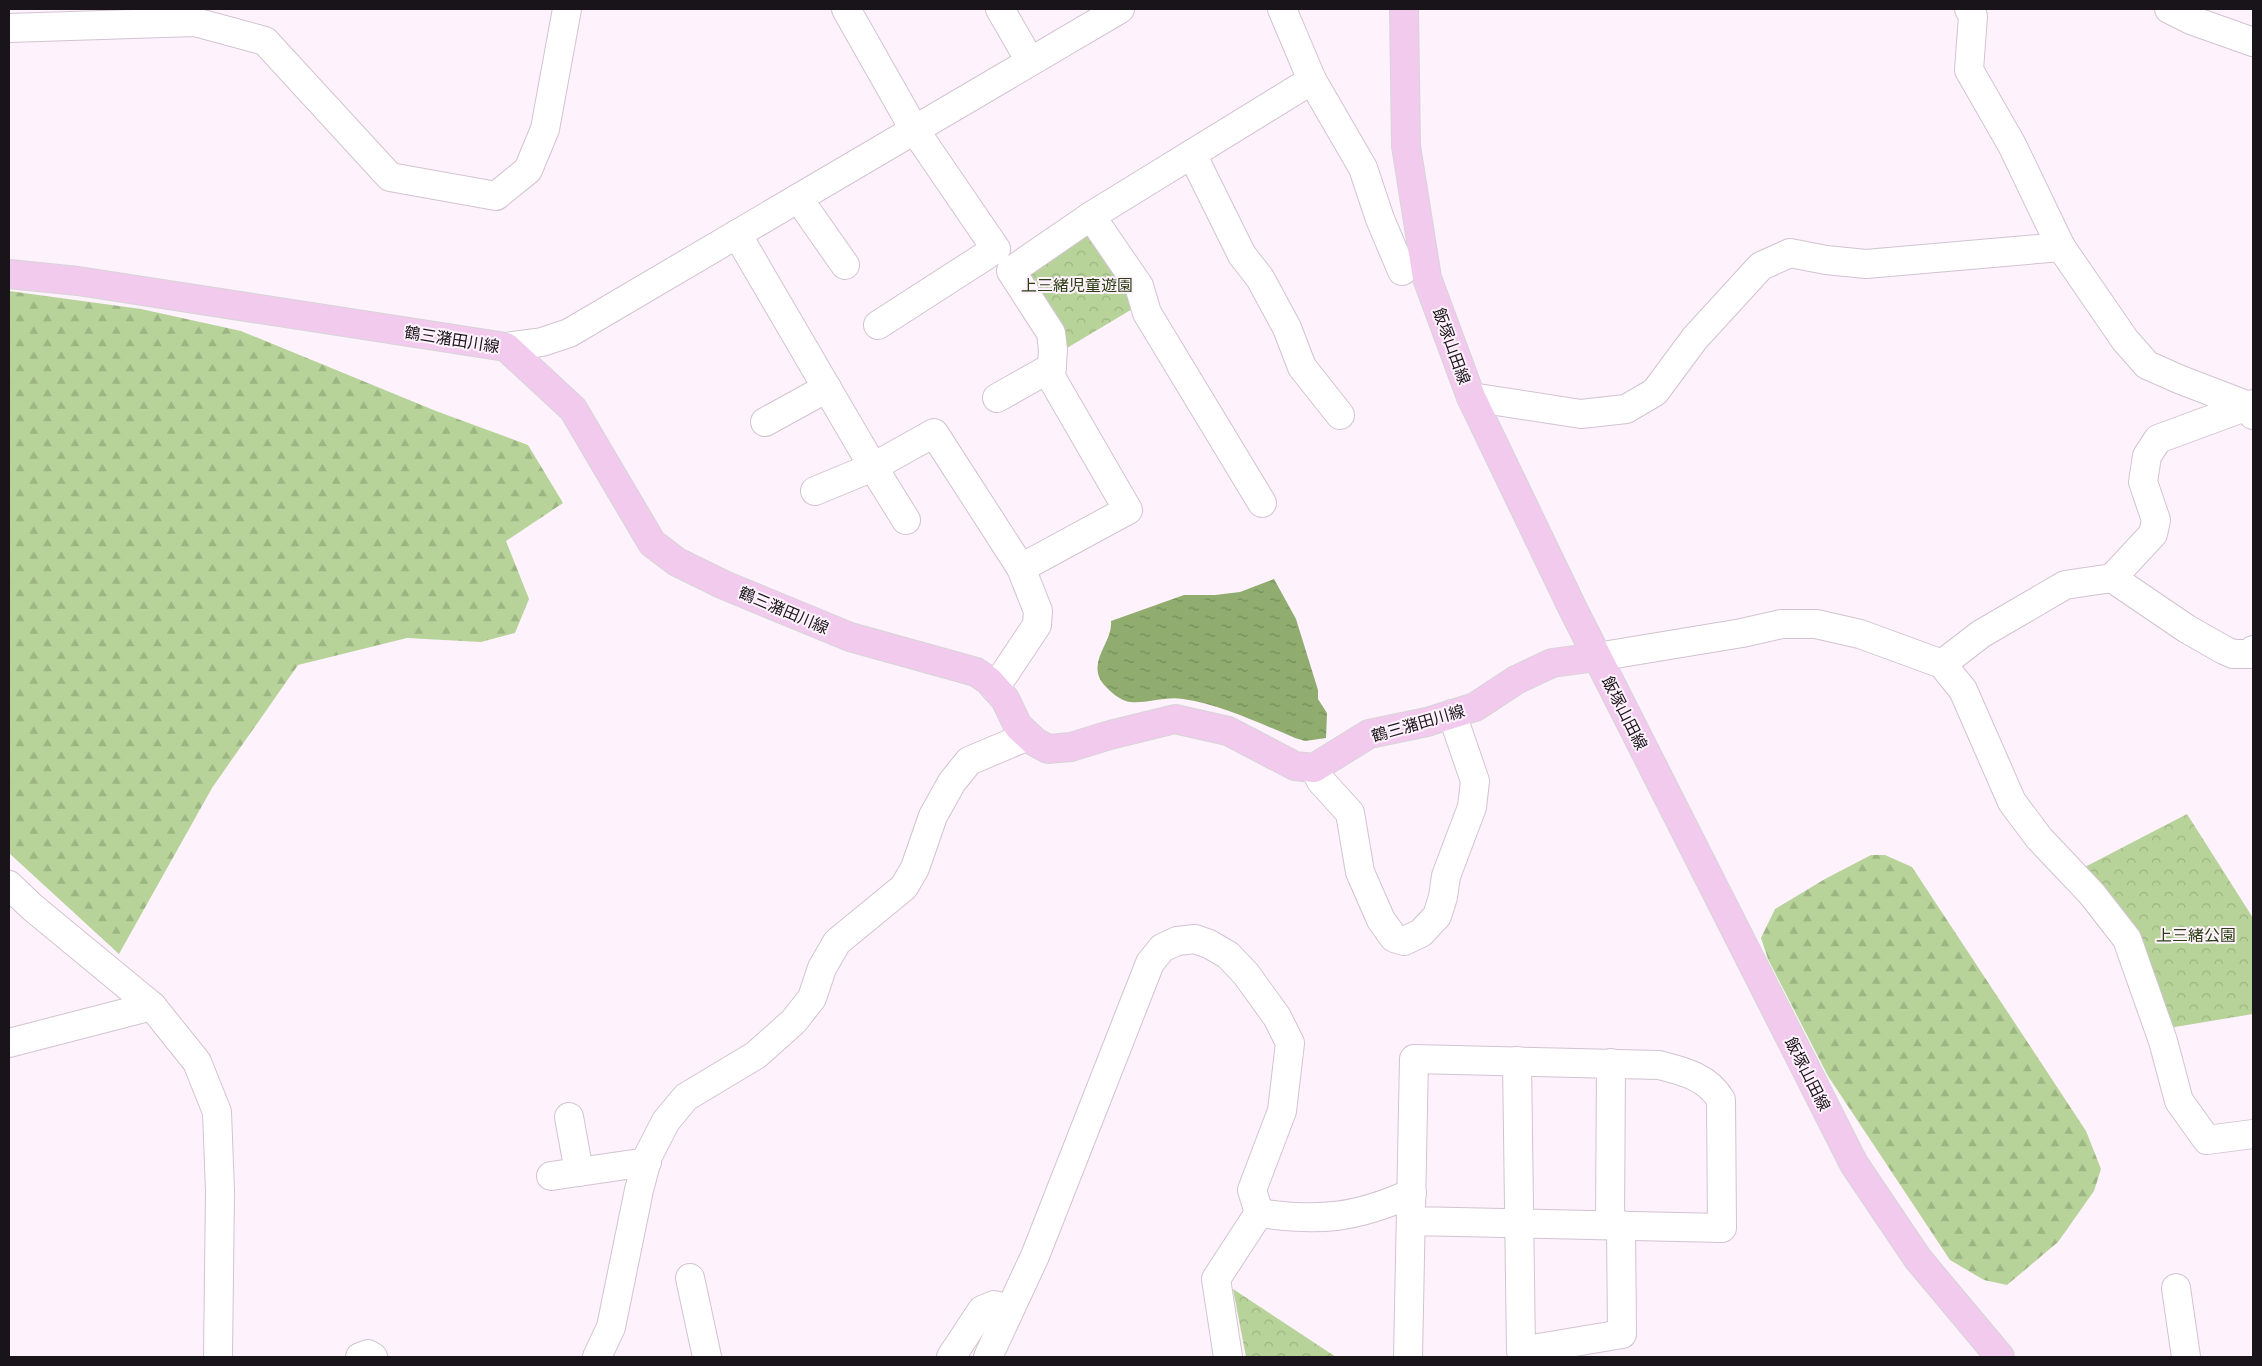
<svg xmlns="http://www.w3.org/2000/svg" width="2262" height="1366" font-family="Montserrat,'Noto Sans JP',sans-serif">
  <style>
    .forest { fill: url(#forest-firs) }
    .park { fill: url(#park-crowns) }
    .water { fill: url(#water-ripples) }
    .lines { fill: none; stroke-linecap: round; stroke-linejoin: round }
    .minor-casing { stroke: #d2c3d1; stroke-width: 30 }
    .major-casing { stroke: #d6d5d6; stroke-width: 30 }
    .minor { stroke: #fff; stroke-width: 28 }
    .major { stroke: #f1caee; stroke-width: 28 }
    .labels { text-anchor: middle; stroke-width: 4; stroke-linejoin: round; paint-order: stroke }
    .park-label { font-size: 16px; fill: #2b3e11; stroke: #fef2fd }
    .street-label { font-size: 16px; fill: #191419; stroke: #fef2fd }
  </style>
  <defs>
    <pattern id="forest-firs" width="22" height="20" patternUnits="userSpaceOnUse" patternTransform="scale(1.25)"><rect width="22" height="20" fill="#b7d399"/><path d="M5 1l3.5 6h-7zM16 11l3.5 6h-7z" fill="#9db483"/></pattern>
    <pattern id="park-crowns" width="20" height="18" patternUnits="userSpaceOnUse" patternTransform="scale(1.25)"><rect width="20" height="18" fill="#b7d399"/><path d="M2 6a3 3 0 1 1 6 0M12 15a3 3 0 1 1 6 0" fill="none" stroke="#9db483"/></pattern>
    <pattern id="water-ripples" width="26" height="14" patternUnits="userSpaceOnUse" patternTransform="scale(1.25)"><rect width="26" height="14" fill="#90ad6f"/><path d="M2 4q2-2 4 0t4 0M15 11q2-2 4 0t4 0" fill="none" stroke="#758c5a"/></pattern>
  </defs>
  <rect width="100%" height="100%" fill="#fef2fd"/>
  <!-- forest -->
  <g class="forest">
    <polygon points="9,291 141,309 241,331 436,411 528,445 563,503 506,541 529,599 515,633 481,642 407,638 298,665 212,788 119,954 9,853"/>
    <polygon points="1871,855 1885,855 1912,867 2086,1131 2101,1169 2094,1191 2058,1242 2007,1285 1984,1280 1950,1260 1828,1076 1768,959 1761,938 1775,909 1825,879"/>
  </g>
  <!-- park -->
  <g class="park">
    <polygon points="1090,225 1139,305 1067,348 1018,271"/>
    <polygon points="2187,814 2253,918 2253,1014 2169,1028 2083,868"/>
    <polygon points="1233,1289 1336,1357 1246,1357"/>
  </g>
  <!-- water -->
  <path class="water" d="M1274,579L1296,619L1318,690V699L1327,713L1326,738L1305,741L1295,738C1259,723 1222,705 1183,699C1165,696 1146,704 1130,702C1120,701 1105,688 1100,679C1090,658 1113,641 1111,621L1184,595H1215L1240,592Z"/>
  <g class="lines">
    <defs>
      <g id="minor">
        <polyline points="846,9 914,129 996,249 878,325"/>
        <polyline points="1000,9 1030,61"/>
        <polyline points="1969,9 1973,16 1969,70 2012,145 2061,247 2125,340 2147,365 2181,380 2249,406 2253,415"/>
        <polyline points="2169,9 2191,20 2253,42"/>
        <polyline points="9,28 195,22 265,41 390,177 496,196 528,170 545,129 567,9"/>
        <polyline points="1312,80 1363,168 1380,219 1402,271"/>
        <polyline points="1192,154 1242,255 1260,278 1287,328 1302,367 1340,415"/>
        <polyline points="798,198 845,265"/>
        <polyline points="1091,216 1139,286 1147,313 1262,503"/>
        <polyline points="737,234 873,467 934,433 1021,568"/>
        <polyline points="506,347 542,342 569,333 1120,9"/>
        <polyline points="1471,397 1581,414 1626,409 1655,392 1695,338 1761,266 1790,253 1826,260 1866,264 2061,247"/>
        <polyline points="997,398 1052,367"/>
        <polyline points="765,422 827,388"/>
        <polyline points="815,491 873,467 906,520"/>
        <polyline points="2112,578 2187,629 2224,650 2233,654 2250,654 2253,650"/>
        <polyline points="1597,657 1742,633 1782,624 1816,624 1860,634 1942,664 1963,690 2012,802 2039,838 2092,894 2127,939 2163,1041 2179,1101 2207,1140 2253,1134"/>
        <polyline points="1942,664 1981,634 2065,585 2112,578 2153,534 2156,520 2143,482 2147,456 2158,439 2253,404"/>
        <polyline points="995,688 1037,625 1038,611 1021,568 1128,510 1051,377 1053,350 1051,333 1011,271 1091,216 1312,80 1282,9"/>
        <polyline points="1314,768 1321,781 1350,813 1360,872 1381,920 1394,938 1404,941 1421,933 1437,916 1443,897 1446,876 1472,807 1475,781 1452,714"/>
        <polyline points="9,885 32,907 152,1006 197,1062 217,1112 220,1191 218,1357"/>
        <polyline points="9,1043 152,1006"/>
        <polyline points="1517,1061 1521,1351 1622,1334 1621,1225"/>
        <polyline points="569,1117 579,1172"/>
        <polyline points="551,1176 647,1162"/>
        <path d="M1259,1213C1320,1222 1356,1218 1412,1193"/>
        <polyline points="1610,1225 1611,1063"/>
        <polyline points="690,1278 707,1357"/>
        <polyline points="2176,1288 2186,1357"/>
        <polyline points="360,1357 368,1354 373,1357"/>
        <polyline points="597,1357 611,1327 639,1190 648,1156 666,1121 686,1097 756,1055 794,1021 812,998 822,968 837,942 904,887 915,868 933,816 952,782 969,761 1028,736"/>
        <polyline points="951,1357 982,1310 994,1305 1010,1309"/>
        <polyline points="988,1357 1035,1256 1150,963 1162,948 1177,941 1195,939 1209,944 1228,955 1246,974 1277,1017 1290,1043 1282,1111 1252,1190 1259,1213 1216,1279 1228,1357"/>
        <path d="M1408,1357L1414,1059L1659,1065C1683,1071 1708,1077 1721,1100L1722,1228L1412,1221"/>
      </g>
      <g id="major">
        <polyline points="1404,9 1406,146 1427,278 1471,397 1572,607 1854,1164 1918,1259 2000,1357"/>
        <polyline points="9,274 78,281 506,347 573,409 652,543 677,562 724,585 850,637 976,672 989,681 1005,699 1018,726 1035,742 1048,749 1071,747 1110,735 1175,719 1228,731 1295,766 1314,768 1369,734 1427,722 1475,707 1516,680 1552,663 1597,657"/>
      </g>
    </defs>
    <!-- minor casing -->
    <use href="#minor" class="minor-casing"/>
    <!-- major casing -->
    <use href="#major" class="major-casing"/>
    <!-- minor -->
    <use href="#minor" class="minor"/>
    <!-- major -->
    <use href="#major" class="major"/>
  </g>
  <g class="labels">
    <!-- park labels -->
    <g class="park-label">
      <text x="1077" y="291">上三緒児童遊園</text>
      <text x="2196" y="941">上三緒公園</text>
    </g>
    <!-- street labels -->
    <g class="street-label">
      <text transform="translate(452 339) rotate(9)" y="6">鶴三潴田川線</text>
      <text transform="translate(1452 346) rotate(70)" y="6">飯塚山田線</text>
      <text transform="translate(784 610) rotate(23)" y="6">鶴三潴田川線</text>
      <text transform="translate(1625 713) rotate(63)" y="6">飯塚山田線</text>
      <text transform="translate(1418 723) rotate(-16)" y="6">鶴三潴田川線</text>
      <text transform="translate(1808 1074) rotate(63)" y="6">飯塚山田線</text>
    </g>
  </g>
  <!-- border -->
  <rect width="2262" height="1366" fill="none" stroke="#191419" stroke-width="20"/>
</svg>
